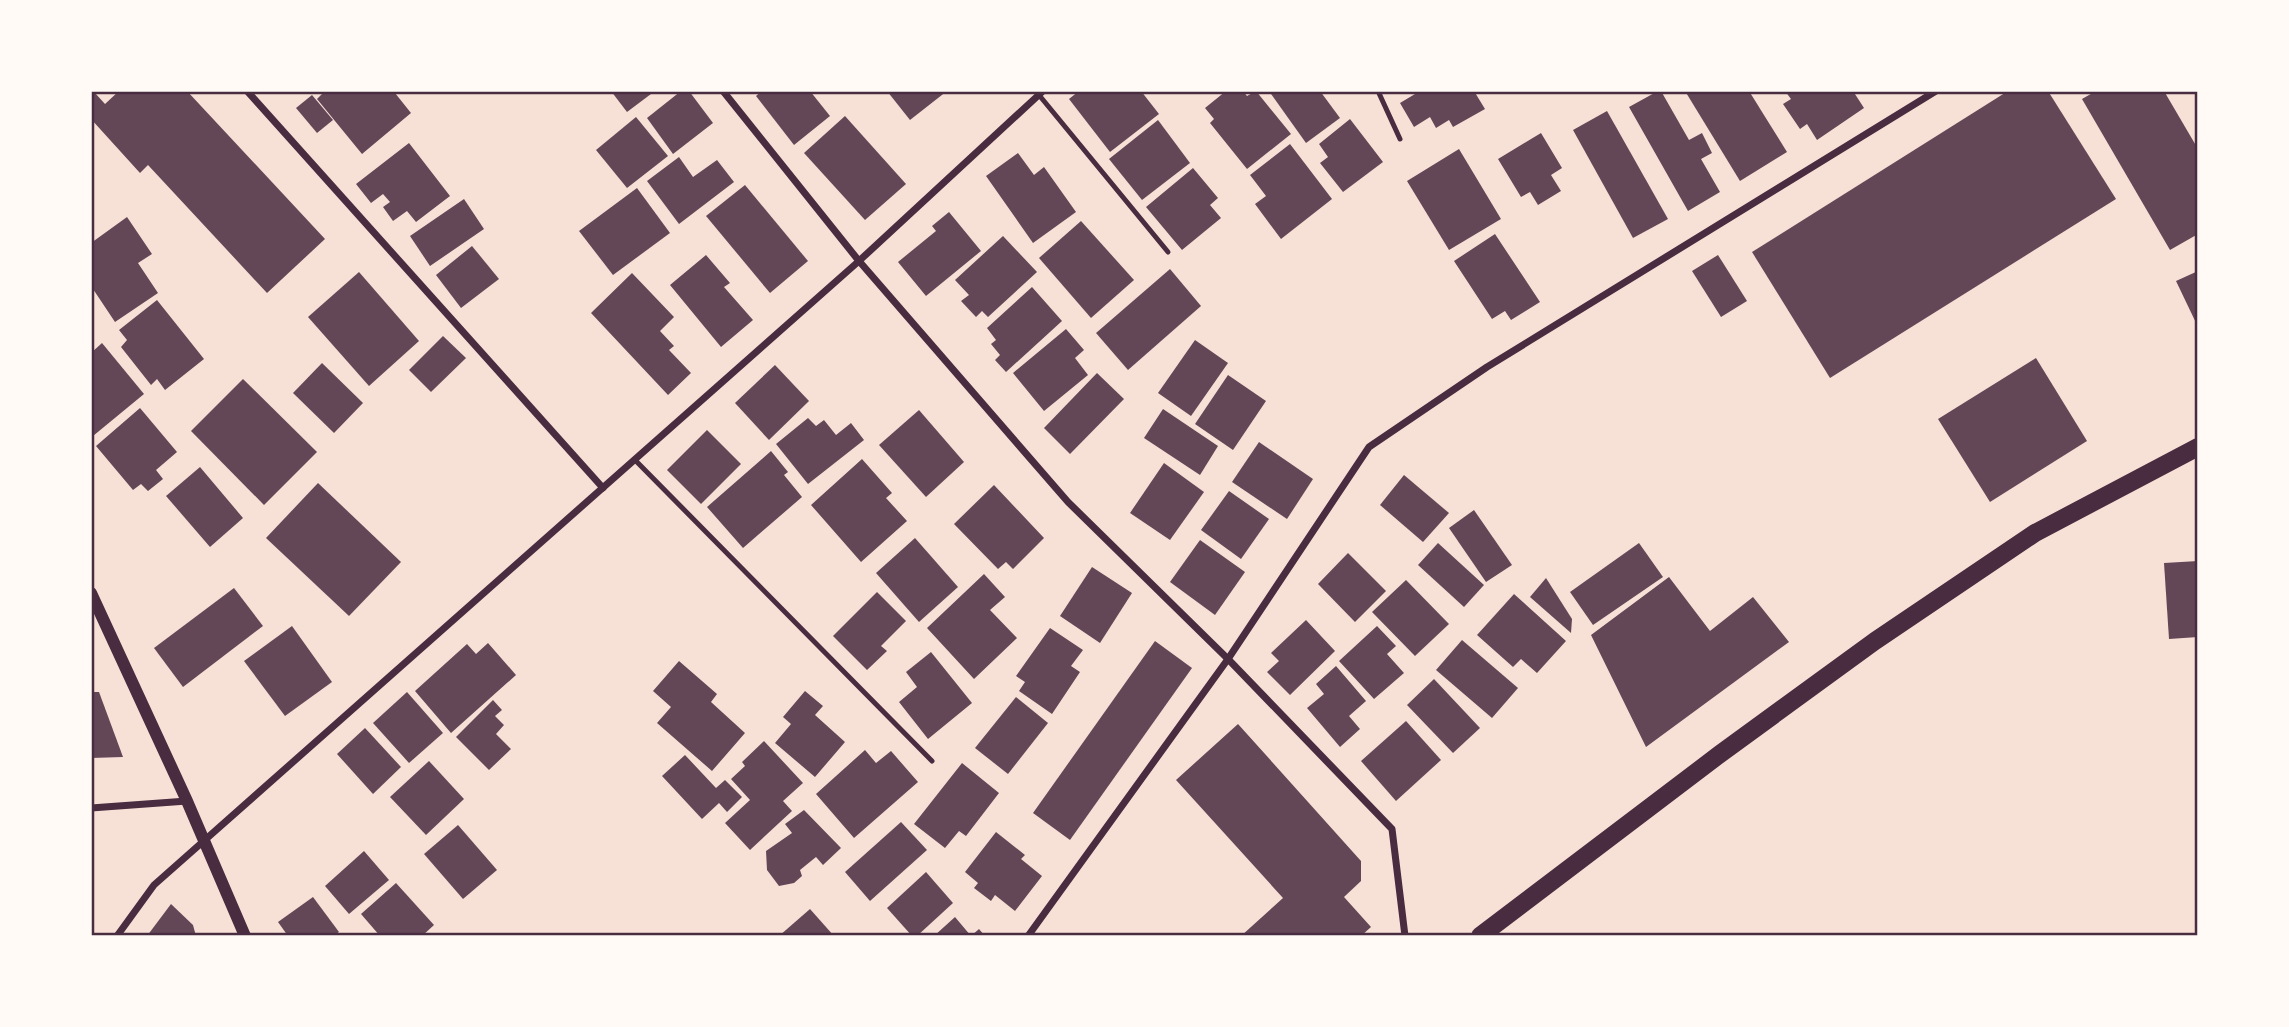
<svg xmlns="http://www.w3.org/2000/svg" width="2289" height="1027" font-family="Inter,sans-serif">
  <style>
    .building { fill: #644757 }
    .lines { fill: none; stroke-linecap: round; stroke-linejoin: round }
    .service { stroke: #4a2c40; stroke-width: 5 }
    .minor { stroke: #4a2c40; stroke-width: 7 }
    .tertiary { stroke: #4a2c40; stroke-width: 12 }
    .primary { stroke: #4a2c40; stroke-width: 18 }
    .neatline { fill: none; stroke: #4a2c40; stroke-width: 2.5 }
  </style>
  <rect width="100%" height="100%" fill="#f7e1d7"/>
  <!-- building -->
  <g class="building">
    <polygon points="119,91 187,91 325,239 267,293 148,165 140,173 91,119 91,97 95,93 105,104"/>
    <polygon points="325,91 397,91 395,93 411,113 362,154 317,99"/>
    <polygon points="611,91 655,91 627,112"/>
    <polygon points="681,91 689,91 713,123 673,154 647,118"/>
    <polygon points="762,91 810,91 830,116 794,145 756,96"/>
    <polygon points="887,91 947,91 910,120"/>
    <polygon points="1079,91 1141,91 1159,114 1110,152 1069,99"/>
    <polygon points="1226,91 1243,91 1247,96 1256,91 1291,134 1247,169 1210,123 1214,119 1205,108"/>
    <polygon points="1269,91 1320,91 1340,118 1306,143"/>
    <polygon points="1420,91 1474,91 1485,109 1453,127 1449,120 1436,128 1430,117 1414,127 1400,103"/>
    <polygon points="1658,91 1661,91 1689,140 1702,133 1712,153 1701,159 1720,192 1688,211 1629,107"/>
    <polygon points="1685,91 1749,91 1787,152 1740,181"/>
    <polygon points="1785,91 1853,91 1864,108 1817,140 1807,124 1800,129 1783,104 1791,99"/>
    <polygon points="2008,91 2048,91 2116,199 1830,378 1752,252"/>
    <polygon points="2096,91 2164,91 2198,149 2198,234 2170,250 2082,99"/>
    <polygon points="312,95 333,120 317,133 296,108"/>
    <polygon points="1607,111 1668,219 1633,238 1573,130"/>
    <polygon points="845,116 906,184 865,220 804,153"/>
    <polygon points="636,117 668,156 627,188 596,150"/>
    <polygon points="1350,119 1383,162 1343,192 1320,163 1328,157 1319,144"/>
    <polygon points="1158,120 1190,163 1142,200 1109,159"/>
    <polygon points="1541,133 1562,168 1551,175 1561,191 1538,205 1530,192 1521,197 1498,159"/>
    <polygon points="409,143 450,196 416,222 407,211 393,221 383,207 390,202 383,194 371,203 356,184"/>
    <polygon points="1290,144 1332,199 1281,239 1255,204 1266,196 1250,175"/>
    <polygon points="1459,149 1501,219 1449,250 1407,181"/>
    <polygon points="1018,153 1034,175 1044,167 1076,212 1033,243 986,176"/>
    <polygon points="679,157 693,177 717,160 734,182 679,224 647,181"/>
    <polygon points="1193,168 1218,198 1210,205 1221,218 1182,250 1146,207"/>
    <polygon points="745,185 808,261 770,293 706,216"/>
    <polygon points="637,188 670,233 613,275 579,231"/>
    <polygon points="464,199 484,229 430,266 410,236"/>
    <polygon points="949,212 981,251 926,296 898,262 936,231 932,226"/>
    <polygon points="127,217 152,254 138,263 158,293 115,322 91,286 91,243"/>
    <polygon points="1081,221 1134,280 1091,318 1039,258"/>
    <polygon points="1495,234 1540,302 1511,320 1505,311 1492,319 1454,261"/>
    <polygon points="1003,236 1037,272 988,317 982,311 976,317 961,301 969,295 955,280"/>
    <polygon points="472,246 499,279 461,308 436,275"/>
    <polygon points="706,255 730,283 724,287 753,320 721,347 670,285"/>
    <polygon points="1718,255 1747,301 1721,317 1692,271"/>
    <polygon points="1170,269 1201,306 1128,370 1096,333"/>
    <polygon points="2198,271 2198,327 2176,281"/>
    <polygon points="359,272 419,341 369,386 308,317"/>
    <polygon points="632,273 674,317 660,331 674,346 669,350 691,373 668,395 591,313"/>
    <polygon points="1032,287 1062,321 1006,372 995,360 1000,355 991,344 996,340 987,328"/>
    <polygon points="157,300 204,359 165,390 157,379 151,385 121,347 127,340 119,330"/>
    <polygon points="1066,329 1084,350 1075,358 1088,375 1044,411 1013,373"/>
    <polygon points="443,336 466,358 431,392 409,370"/>
    <polygon points="1195,340 1228,363 1191,416 1158,393"/>
    <polygon points="102,343 144,394 93,436 91,433 91,353"/>
    <polygon points="2036,358 2087,441 1990,502 1938,419"/>
    <polygon points="322,363 363,403 334,433 293,393"/>
    <polygon points="775,365 809,401 769,440 735,403"/>
    <polygon points="1097,373 1124,399 1070,454 1044,428"/>
    <polygon points="1228,375 1266,401 1233,450 1195,424"/>
    <polygon points="243,379 317,452 264,505 191,431"/>
    <polygon points="140,408 177,452 156,470 163,479 148,491 141,484 133,490 96,446"/>
    <polygon points="1163,409 1218,446 1200,475 1144,438"/>
    <polygon points="919,410 964,462 926,497 879,445"/>
    <polygon points="808,418 816,426 824,420 836,435 851,423 864,440 808,484 776,444"/>
    <polygon points="707,430 741,464 701,504 667,470"/>
    <polygon points="1259,442 1313,479 1287,519 1232,482"/>
    <polygon points="771,451 788,472 784,475 802,497 743,548 707,507"/>
    <polygon points="862,459 892,493 886,498 907,521 861,562 811,505"/>
    <polygon points="1164,463 1204,492 1170,540 1130,513"/>
    <polygon points="200,467 243,518 210,547 166,496"/>
    <polygon points="1404,475 1449,513 1423,542 1380,505"/>
    <polygon points="318,483 401,562 349,616 266,538"/>
    <polygon points="994,485 1044,538 1013,569 1006,562 998,569 954,524"/>
    <polygon points="1229,491 1269,519 1241,559 1201,530"/>
    <polygon points="1474,510 1512,565 1486,582 1449,528"/>
    <polygon points="915,538 958,587 919,622 876,573"/>
    <polygon points="1200,540 1245,572 1215,615 1170,582"/>
    <polygon points="1438,543 1484,585 1464,607 1418,565"/>
    <polygon points="1639,543 1663,577 1593,625 1570,592"/>
    <polygon points="1348,553 1386,591 1355,622 1318,584"/>
    <polygon points="2198,561 2198,637 2169,639 2164,563"/>
    <polygon points="1092,567 1132,593 1100,643 1060,616"/>
    <polygon points="984,574 1005,597 990,610 1017,638 974,679 927,628"/>
    <polygon points="1669,577 1710,631 1753,597 1789,642 1646,747 1591,635"/>
    <polygon points="1546,578 1572,619 1571,633 1530,597"/>
    <polygon points="1406,580 1449,624 1415,656 1372,612"/>
    <polygon points="234,588 263,626 183,687 154,648"/>
    <polygon points="877,592 906,621 881,646 887,651 867,670 833,636"/>
    <polygon points="1514,594 1566,641 1537,673 1521,659 1513,667 1477,635"/>
    <polygon points="1306,620 1335,651 1290,695 1267,672 1279,661 1271,653"/>
    <polygon points="292,626 332,682 285,716 244,661"/>
    <polygon points="1377,626 1396,646 1387,654 1404,673 1374,699 1339,661"/>
    <polygon points="1050,628 1083,650 1071,666 1080,672 1052,714 1019,691 1025,682 1016,676"/>
    <polygon points="1462,640 1518,688 1492,718 1436,670"/>
    <polygon points="1155,641 1192,668 1070,840 1033,813"/>
    <polygon points="488,643 516,675 451,733 415,691 467,644 476,654"/>
    <polygon points="931,652 972,703 928,739 899,702 917,687 906,672"/>
    <polygon points="679,661 717,694 711,702 745,733 712,771 657,723 671,707 653,691"/>
    <polygon points="1336,666 1366,701 1349,716 1360,729 1340,747 1307,708 1324,694 1316,684"/>
    <polygon points="1434,679 1480,728 1453,753 1407,705"/>
    <polygon points="805,691 823,706 815,715 845,742 815,777 775,743 791,724 783,717"/>
    <polygon points="91,692 99,692 123,757 91,758"/>
    <polygon points="407,692 443,733 409,763 373,723"/>
    <polygon points="1016,697 1048,723 1008,774 975,748"/>
    <polygon points="493,700 502,710 495,716 504,725 496,734 511,749 489,770 456,737"/>
    <polygon points="1406,721 1441,760 1396,801 1361,761"/>
    <polygon points="1238,724 1361,861 1361,881 1344,897 1371,927 1361,936 1241,936 1283,898 1176,780"/>
    <polygon points="365,728 401,767 373,794 337,754"/>
    <polygon points="764,741 803,783 783,801 792,811 750,850 725,823 750,800 731,779 745,766 742,762"/>
    <polygon points="865,750 876,763 891,751 918,782 854,838 816,794"/>
    <polygon points="685,755 716,788 725,780 742,797 727,812 719,803 702,819 662,776"/>
    <polygon points="429,761 464,799 426,835 390,797"/>
    <polygon points="962,763 999,793 966,836 959,831 945,848 914,824"/>
    <polygon points="804,810 841,848 823,865 816,857 800,870 802,876 794,883 779,886 767,870 766,851 792,833 785,824"/>
    <polygon points="901,822 927,850 870,901 845,872"/>
    <polygon points="458,825 497,870 463,899 424,854"/>
    <polygon points="996,832 1025,855 1021,859 1042,876 1015,911 995,895 991,901 974,888 978,883 965,872"/>
    <polygon points="364,851 389,880 349,914 325,886"/>
    <polygon points="926,872 953,903 917,936 912,936 887,908"/>
    <polygon points="396,883 434,925 422,936 380,936 361,914"/>
    <polygon points="313,897 339,932 333,936 288,936 278,922"/>
    <polygon points="171,904 193,925 196,936 147,936"/>
    <polygon points="810,909 834,936 779,936"/>
    <polygon points="955,917 971,936 979,929 985,936 934,936"/>
  </g>
  <g class="lines">
    <!-- service -->
    <g class="service">
      <polyline points="1378,91 1400,139"/>
      <polyline points="1039,95 1168,252"/>
      <polyline points="635,460 932,761"/>
    </g>
    <!-- minor -->
    <g class="minor">
      <polyline points="247,91 603,488"/>
      <polyline points="723,91 859,261 1068,502 1228,659 1392,829 1405,936"/>
      <polyline points="91,808 187,801"/>
      <polyline points="117,936 154,885 859,261 1043,91"/>
      <polyline points="1028,936 1228,659 1369,447 1487,367 1936,91"/>
    </g>
    <!-- tertiary -->
    <polyline class="tertiary" points="91,593 187,801 245,936"/>
    <!-- primary -->
    <polyline class="primary" points="1480,936 1720,754 1875,641 2035,533 2198,447"/>
  </g>
  <!-- border -->
  <rect width="2289" height="1027" fill="none" stroke="#fffaf5" stroke-width="186"/>
  <rect x="93" y="93" width="2103" height="841" class="neatline"/>
</svg>
